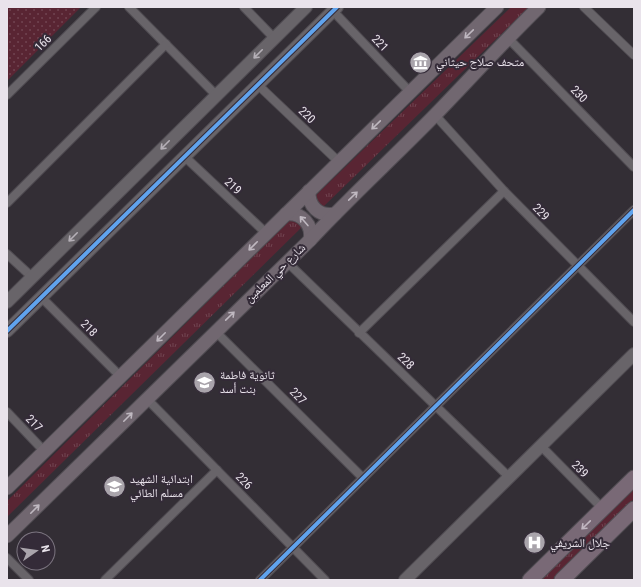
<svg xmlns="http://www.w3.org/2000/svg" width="641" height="587" font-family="'Roboto Condensed','Noto Naskh Arabic',sans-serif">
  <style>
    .grass { fill: url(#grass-tufts) }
    .park { fill: url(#park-dots) }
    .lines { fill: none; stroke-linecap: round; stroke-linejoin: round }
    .street-casing { stroke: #504c52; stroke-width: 10 }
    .secondary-casing { stroke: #504c52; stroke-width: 14 }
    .primary-casing { stroke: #504c52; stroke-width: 15 }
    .highway-casing { stroke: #504c52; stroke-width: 17 }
    .street { stroke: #686469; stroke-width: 8 }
    .secondary { stroke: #686469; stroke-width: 12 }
    .primary { stroke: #716770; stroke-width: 13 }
    .highway { stroke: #796976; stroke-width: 15 }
    .cycleway-casing { stroke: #342b38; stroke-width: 6 }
    .cycleway { stroke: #60a3ed; stroke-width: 4 }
    .oneway { stroke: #bfb8c0 }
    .oneway2 { stroke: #b5b0b7 }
    .oneway3 { stroke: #c2b8c2 }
    .labels { text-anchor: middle; stroke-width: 4; stroke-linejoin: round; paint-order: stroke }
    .street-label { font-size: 12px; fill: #e9e3eb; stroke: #342b38 }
    .poi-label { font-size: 12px; fill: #e9e3eb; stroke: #342b38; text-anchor: start }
  </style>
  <defs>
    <pattern id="grass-tufts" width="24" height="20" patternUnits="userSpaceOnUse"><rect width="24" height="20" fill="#592533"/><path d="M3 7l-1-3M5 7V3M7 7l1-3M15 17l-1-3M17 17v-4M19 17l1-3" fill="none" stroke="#714451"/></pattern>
    <pattern id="park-dots" width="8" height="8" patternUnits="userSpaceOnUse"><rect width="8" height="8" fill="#592533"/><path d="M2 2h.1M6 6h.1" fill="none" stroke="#714451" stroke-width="1.8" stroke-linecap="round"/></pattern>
  </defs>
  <rect width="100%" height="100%" fill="#332e35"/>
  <!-- grass -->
  <g class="grass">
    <polygon points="511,7 529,7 322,208 312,199"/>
    <polygon points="294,216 303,226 7,517 7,501"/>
    <polygon points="634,486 634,499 552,580 538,580"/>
  </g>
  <!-- park -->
  <polygon class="park" points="7,7 81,7 7,81"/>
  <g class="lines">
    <defs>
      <g id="street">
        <polyline points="129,7 216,95"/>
        <polyline points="244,7 274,38"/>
        <polyline points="584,7 634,55"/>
        <polyline points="333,11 410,92"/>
        <polyline points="508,38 634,167"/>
        <polyline points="258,85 339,162"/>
        <polyline points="7,95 96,7"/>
        <polyline points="435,115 504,191 634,322"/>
        <polyline points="184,156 266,233"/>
        <polyline points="7,203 166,44"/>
        <polyline points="7,254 32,277"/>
        <polyline points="286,261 509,477"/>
        <polyline points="41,297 120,376"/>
        <polyline points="215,331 363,478"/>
        <polyline points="359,333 504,191"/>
        <polyline points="147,399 325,580"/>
        <polyline points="7,412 44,451"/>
        <polyline points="541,446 603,509"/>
        <polyline points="7,558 29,580"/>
        <polyline points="105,580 217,470"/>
        <polyline points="260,580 634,210"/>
      </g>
      <g id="secondary">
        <polyline points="7,302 306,7"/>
        <polyline points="7,331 337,7"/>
        <polyline points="405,580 634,354"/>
      </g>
      <g id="primary">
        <path d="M309,191C308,206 319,217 335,214"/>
        <path d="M286,214C302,212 313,225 310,240"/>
        <polyline points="7,488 497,7"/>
        <path d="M7,536L310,240C350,197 394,157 435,115C470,79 503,42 539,7"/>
      </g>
      <g id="highway">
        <polyline points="530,580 634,478"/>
        <polyline points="562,580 634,509"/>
      </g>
    </defs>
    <!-- street casing -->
    <use href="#street" class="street-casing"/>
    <!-- secondary casing -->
    <use href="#secondary" class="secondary-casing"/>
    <!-- primary casing -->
    <use href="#primary" class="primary-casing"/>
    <!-- highway casing -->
    <use href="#highway" class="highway-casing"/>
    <!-- street -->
    <use href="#street" class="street"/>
    <!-- secondary -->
    <use href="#secondary" class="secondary"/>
    <!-- primary -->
    <use href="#primary" class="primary"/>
    <!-- highway -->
    <use href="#highway" class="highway"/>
    <defs>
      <g id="cycleway">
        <polyline points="7,331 337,7"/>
        <polyline points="260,580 634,210"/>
      </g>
    </defs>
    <!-- cycleway casing -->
    <use href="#cycleway" class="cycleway-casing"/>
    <!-- cycleway -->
    <use href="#cycleway" class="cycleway"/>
  </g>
  <!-- one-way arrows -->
  <defs><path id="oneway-shaft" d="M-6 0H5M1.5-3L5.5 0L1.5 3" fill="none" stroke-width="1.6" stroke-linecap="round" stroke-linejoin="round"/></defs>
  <g class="oneway">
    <use href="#oneway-shaft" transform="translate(469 34) rotate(136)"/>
    <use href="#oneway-shaft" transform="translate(376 125) rotate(136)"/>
    <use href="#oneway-shaft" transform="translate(353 196) rotate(-44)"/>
    <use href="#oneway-shaft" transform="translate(304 221) rotate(-131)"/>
    <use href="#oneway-shaft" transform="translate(253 246) rotate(135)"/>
    <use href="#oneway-shaft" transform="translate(230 316) rotate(-44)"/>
    <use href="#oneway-shaft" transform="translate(161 337) rotate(135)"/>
    <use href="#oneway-shaft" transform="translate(128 417) rotate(-45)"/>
    <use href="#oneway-shaft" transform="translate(35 509) rotate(-45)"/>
  </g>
  <g class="oneway2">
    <use href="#oneway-shaft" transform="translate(258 54) rotate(135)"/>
    <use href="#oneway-shaft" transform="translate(165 145) rotate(135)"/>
    <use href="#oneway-shaft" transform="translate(73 237) rotate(135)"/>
  </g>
  <use class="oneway3" href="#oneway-shaft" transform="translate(586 525) rotate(136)"/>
  <!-- icons -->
  <defs>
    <symbol id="museum-disc" viewBox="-11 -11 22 22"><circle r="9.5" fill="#a9a4ab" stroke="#342b38"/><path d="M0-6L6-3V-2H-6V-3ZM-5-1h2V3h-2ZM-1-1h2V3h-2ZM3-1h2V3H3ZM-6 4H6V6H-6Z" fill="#fff"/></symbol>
    <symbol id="school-disc" viewBox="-11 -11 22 22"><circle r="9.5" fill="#a9a4ab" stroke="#342b38"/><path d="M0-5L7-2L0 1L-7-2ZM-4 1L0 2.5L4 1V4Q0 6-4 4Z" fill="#fff"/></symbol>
    <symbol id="hospital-disc" viewBox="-11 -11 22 22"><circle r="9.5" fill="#a9a4ab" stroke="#342b38"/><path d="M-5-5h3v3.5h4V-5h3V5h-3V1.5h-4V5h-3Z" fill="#fff"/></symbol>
  </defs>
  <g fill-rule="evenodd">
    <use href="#museum-disc" x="408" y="50" width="25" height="25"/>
    <use href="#school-disc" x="192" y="370" width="25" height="25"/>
    <use href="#school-disc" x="102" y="474" width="25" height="25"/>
    <use href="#hospital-disc" x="522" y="530" width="25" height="25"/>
  </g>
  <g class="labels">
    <!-- street labels -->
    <g class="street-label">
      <text transform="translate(43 43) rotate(-45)" y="4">166</text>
      <text transform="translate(380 43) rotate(46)" y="4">221</text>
      <text transform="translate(579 94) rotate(46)" y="4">230</text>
      <text transform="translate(307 115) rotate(44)" y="4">220</text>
      <text transform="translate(233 186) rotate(43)" y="4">219</text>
      <text transform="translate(541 212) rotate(45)" y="4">229</text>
      <text transform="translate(275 273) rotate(-44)" y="4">شارع حي المعلمين</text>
      <text transform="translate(89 328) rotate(45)" y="4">218</text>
      <text transform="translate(406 361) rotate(44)" y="4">228</text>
      <text transform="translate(298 396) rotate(45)" y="4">227</text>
      <text transform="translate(34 423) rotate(46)" y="4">217</text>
      <text transform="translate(580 469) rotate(45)" y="4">239</text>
      <text transform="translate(244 481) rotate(45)" y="4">226</text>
    </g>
    <!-- poi labels -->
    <g class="poi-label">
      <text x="436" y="66">متحف صلاح حيثاني</text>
      <text x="220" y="379">ثانوية فاطمة<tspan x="220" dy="14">بنت أسد</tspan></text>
      <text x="130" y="483">ابتدائية الشهيد<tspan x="130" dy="14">مسلم الطائي</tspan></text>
      <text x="550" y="547">جلال الشريفي</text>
    </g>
  </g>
  <!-- border -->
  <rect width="641" height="587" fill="none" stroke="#e9e3eb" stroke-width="16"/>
  <!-- north arrow -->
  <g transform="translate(36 551) rotate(77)"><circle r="19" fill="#342b38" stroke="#7c7580"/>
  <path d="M0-3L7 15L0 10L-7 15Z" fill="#a9a4ab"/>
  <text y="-6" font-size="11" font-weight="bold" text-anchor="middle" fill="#e9e3eb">N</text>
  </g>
</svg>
